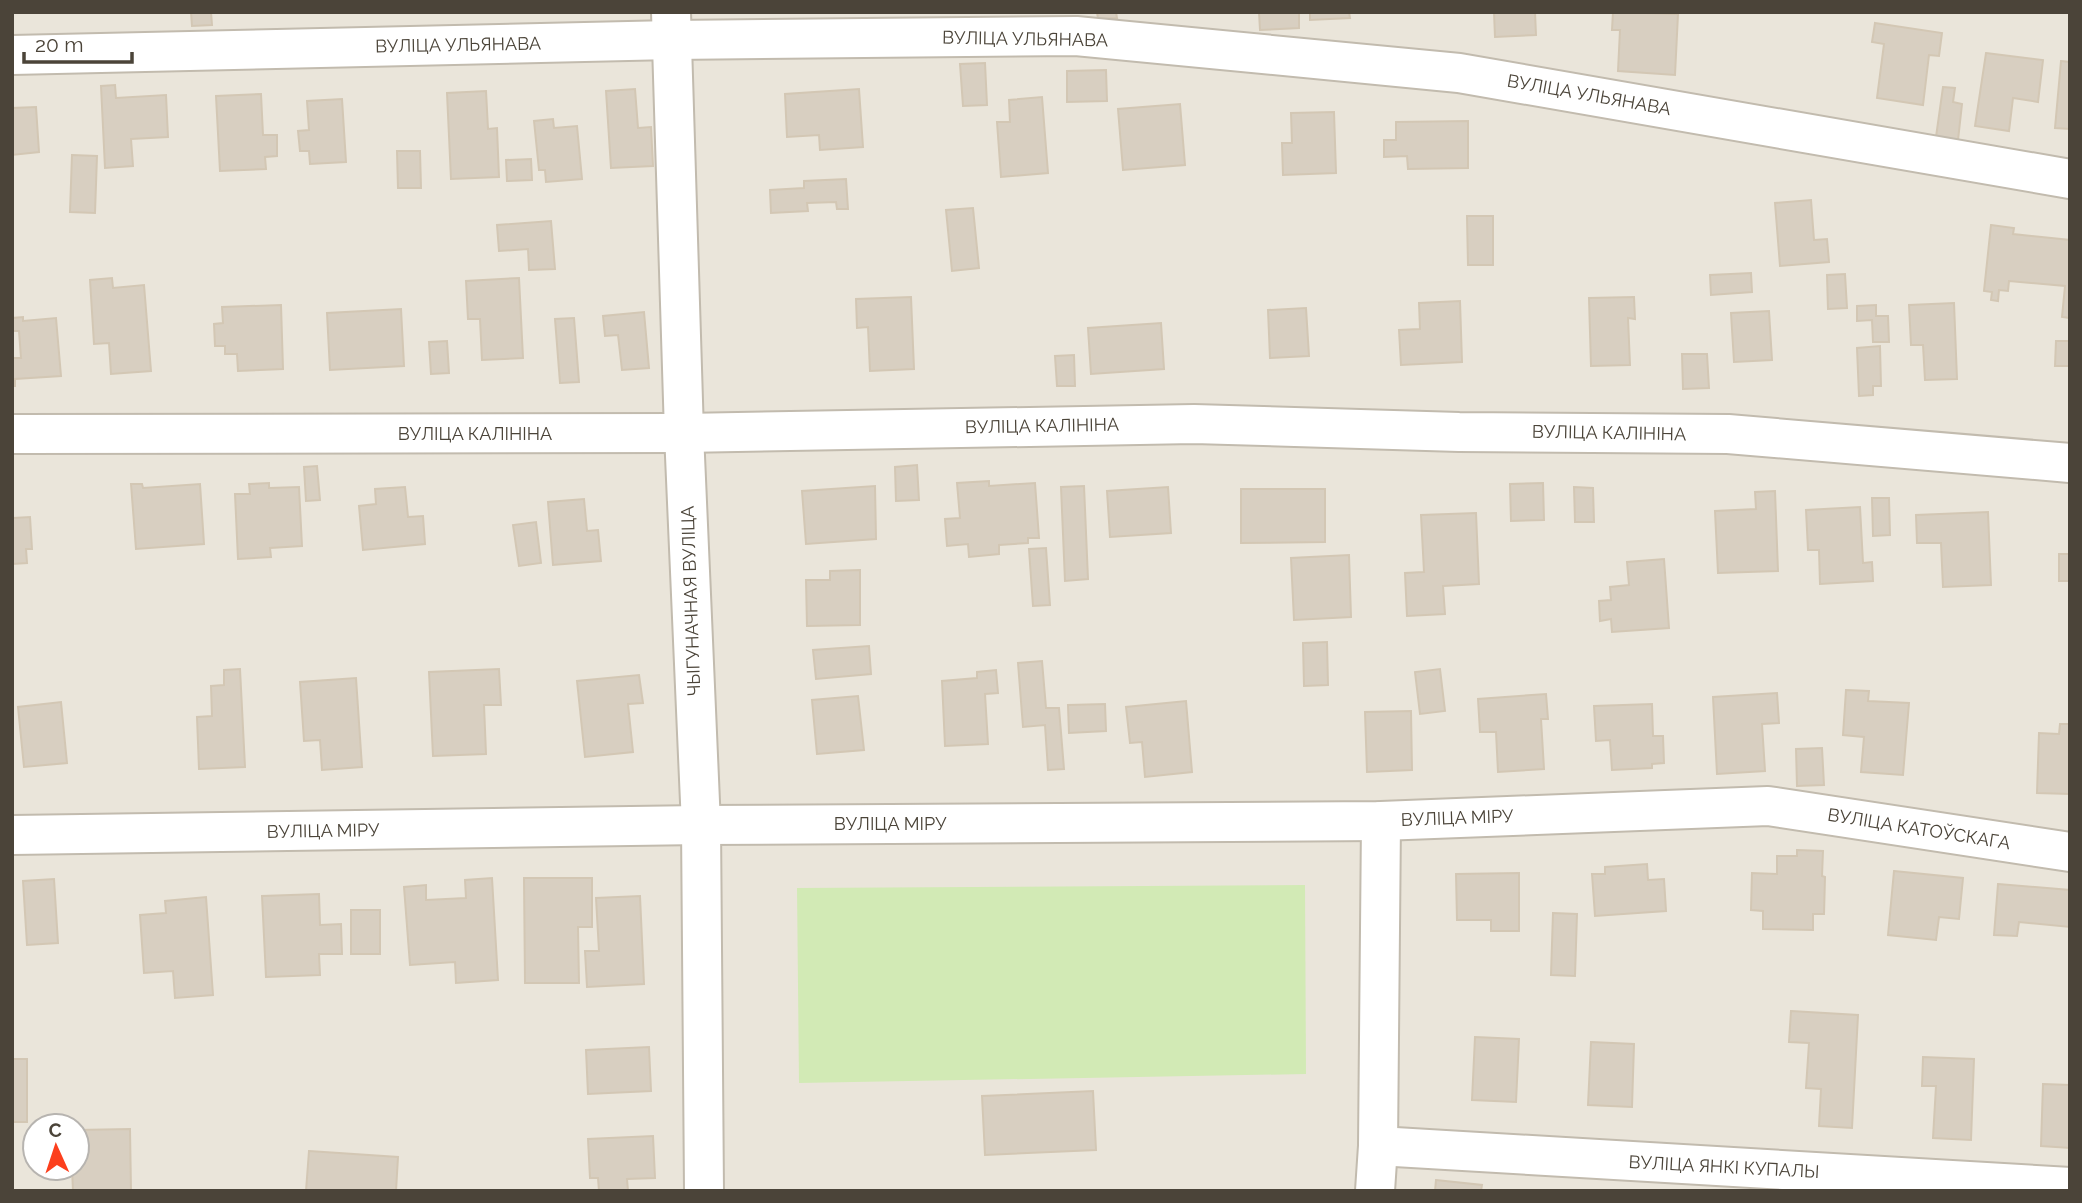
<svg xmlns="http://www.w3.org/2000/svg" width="2082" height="1203" font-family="Raleway,sans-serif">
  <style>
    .residential { fill: #eae5da; fill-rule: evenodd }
    .green { fill: #d2eab5 }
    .building { fill: #d8cfc1; stroke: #d3c7b4; stroke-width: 2 }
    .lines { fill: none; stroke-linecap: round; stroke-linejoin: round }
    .street-casing { stroke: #c2bbae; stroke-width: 42 }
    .street { stroke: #fff; stroke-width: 38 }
    .labels { text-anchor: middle; stroke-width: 5; stroke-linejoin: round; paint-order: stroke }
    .street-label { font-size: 18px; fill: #4b4439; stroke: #fff }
  </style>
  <rect width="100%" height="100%" fill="#f6f3ec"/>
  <!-- residential -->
  <path class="residential" d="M12,12H2070V1191H12ZM35,1126H77V1168H35Z"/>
  <!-- green -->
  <polygon class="green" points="1305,885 1306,1074 799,1083 797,888"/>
  <!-- building -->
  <g class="building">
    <polygon points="191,12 211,12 212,25 192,26"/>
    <polygon points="1097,12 1116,12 1117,18 1098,19"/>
    <polygon points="1259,12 1299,12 1299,28 1260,30"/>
    <polygon points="1310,12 1349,12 1350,18 1310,20"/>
    <polygon points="1494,12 1535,12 1536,35 1495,37"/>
    <polygon points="1613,12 1678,14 1675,75 1618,71 1620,30 1612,30"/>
    <polygon points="1875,23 1942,33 1939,56 1929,55 1923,105 1877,98 1884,44 1872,42"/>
    <polygon points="1986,53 2043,60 2038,102 2013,98 2009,131 1975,126"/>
    <polygon points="2061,61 2070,62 2070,129 2055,128"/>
    <polygon points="985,63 987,105 963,106 960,64"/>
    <polygon points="1106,70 1107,101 1067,102 1067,71"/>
    <polygon points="115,85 116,98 166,95 168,137 131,139 133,166 105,168 101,86"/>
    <polygon points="1943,87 1955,88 1953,102 1962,104 1958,140 1936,137"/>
    <polygon points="635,89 638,128 651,127 653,166 611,168 606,91"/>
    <polygon points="859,89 863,147 820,150 819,135 787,137 785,94"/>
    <polygon points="486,91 488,129 497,128 499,177 451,179 447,93"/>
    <polygon points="261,94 263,135 277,135 277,156 265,157 266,169 220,171 216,96"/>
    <polygon points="1042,97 1048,173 1001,177 997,122 1010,122 1009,100"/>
    <polygon points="342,99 346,162 310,164 309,151 300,151 298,131 309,130 307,101"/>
    <polygon points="1180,104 1185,165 1123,170 1118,109"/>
    <polygon points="36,107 39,152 12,155 12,108"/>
    <polygon points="1334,112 1336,173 1283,175 1282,143 1292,143 1291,113"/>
    <polygon points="553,119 554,128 577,126 582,179 546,182 545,170 539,170 534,121"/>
    <polygon points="1468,121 1468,168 1408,169 1407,156 1384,157 1384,140 1396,140 1396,122"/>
    <polygon points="397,151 420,151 421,188 398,188"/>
    <polygon points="72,155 97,156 95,213 70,212"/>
    <polygon points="531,159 532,180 507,181 506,160"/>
    <polygon points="846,179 848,209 837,209 836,202 807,203 808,211 771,213 770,190 804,188 804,181"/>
    <polygon points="1811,200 1814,240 1827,239 1829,262 1780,266 1775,203"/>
    <polygon points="973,208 979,268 952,271 946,210"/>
    <polygon points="1467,216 1493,216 1493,265 1468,265"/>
    <polygon points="551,221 555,269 529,270 528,249 499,251 497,225"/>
    <polygon points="1991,225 2014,228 2013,234 2070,240 2070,318 2062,317 2065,286 2009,281 2008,291 1999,290 1998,301 1991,300 1992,292 1984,291"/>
    <polygon points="1751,273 1752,292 1711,295 1710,275"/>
    <polygon points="1845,274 1847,308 1828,309 1827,275"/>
    <polygon points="112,278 113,288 144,285 151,371 111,374 109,343 94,344 90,280"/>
    <polygon points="519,278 523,358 482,360 480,319 468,319 466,281"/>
    <polygon points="911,297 914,369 870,371 868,327 857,328 856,299"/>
    <polygon points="1634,297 1635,319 1628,318 1630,365 1591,366 1589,298"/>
    <polygon points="1460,301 1462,362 1401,365 1399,330 1420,329 1419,303"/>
    <polygon points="1954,303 1957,379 1925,380 1923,345 1911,345 1909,305"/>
    <polygon points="281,305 283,369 238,371 237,354 225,354 225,346 215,346 214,324 223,323 222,307"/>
    <polygon points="1876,305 1876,316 1888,316 1889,342 1873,342 1872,320 1857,321 1857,306"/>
    <polygon points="1306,308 1309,356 1270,358 1268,310"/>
    <polygon points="401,309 404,366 330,370 327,313"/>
    <polygon points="1769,311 1772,360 1734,362 1731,313"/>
    <polygon points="644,312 649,368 622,370 618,335 605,336 603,316"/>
    <polygon points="23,317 23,321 56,318 61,376 15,379 15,386 12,386 12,358 21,358 19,331 12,331 12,318"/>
    <polygon points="574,318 579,382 560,383 555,319"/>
    <polygon points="1161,323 1164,369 1091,374 1088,328"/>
    <polygon points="447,341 449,373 431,374 429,342"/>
    <polygon points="2056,341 2070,341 2070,366 2055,366"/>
    <polygon points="1880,346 1881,386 1873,386 1873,395 1859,396 1857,348"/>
    <polygon points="1682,354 1707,354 1709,388 1683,389"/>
    <polygon points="1074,355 1075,386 1057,386 1055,356"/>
    <polygon points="917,465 919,500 896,501 895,467"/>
    <polygon points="317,466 320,500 306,501 304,467"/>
    <polygon points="989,481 989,486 1035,483 1039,538 1028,538 1028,543 999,545 999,554 969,557 968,544 947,546 945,519 960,518 957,483"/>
    <polygon points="269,483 269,488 299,487 302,546 270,548 271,557 238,559 235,494 250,494 249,484"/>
    <polygon points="1543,483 1544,520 1511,521 1510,484"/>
    <polygon points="131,484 142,484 143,488 200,484 204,544 136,549"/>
    <polygon points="875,486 876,539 806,544 802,491"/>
    <polygon points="1084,486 1088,579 1065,581 1061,487"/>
    <polygon points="405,487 408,517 423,516 425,544 363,550 359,506 376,504 375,489"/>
    <polygon points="1168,487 1171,533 1110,537 1107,491"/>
    <polygon points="1574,487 1593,488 1594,522 1575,522"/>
    <polygon points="1241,489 1325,489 1325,542 1241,543"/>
    <polygon points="1775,491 1778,571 1718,573 1715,511 1756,509 1755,492"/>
    <polygon points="1872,498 1889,498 1890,535 1873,536"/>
    <polygon points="584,499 587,531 598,530 601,561 553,565 548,502"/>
    <polygon points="1860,507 1863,563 1872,562 1873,581 1820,584 1819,550 1808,550 1806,510"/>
    <polygon points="1988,512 1991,585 1943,587 1941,543 1917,543 1916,515"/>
    <polygon points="1476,513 1479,584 1443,586 1445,614 1407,616 1405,573 1424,572 1421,515"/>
    <polygon points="12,514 13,518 30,517 32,549 26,549 27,563 12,564"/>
    <polygon points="536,522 541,563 519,566 513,525"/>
    <polygon points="1046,548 1050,605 1033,606 1029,549"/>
    <rect x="2059" y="554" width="11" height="27"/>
    <polygon points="1349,555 1351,617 1294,620 1291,558"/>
    <polygon points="1664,559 1669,628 1612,632 1611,619 1600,621 1599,601 1611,600 1610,587 1629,585 1627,562"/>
    <polygon points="860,570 860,625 807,626 806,580 830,580 830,571"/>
    <polygon points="1327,642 1328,685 1304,686 1303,643"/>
    <polygon points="869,646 871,674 816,679 813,650"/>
    <polygon points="1042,661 1046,708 1059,708 1064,769 1048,770 1045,725 1023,727 1018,663"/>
    <polygon points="240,669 245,767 199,769 197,717 212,716 211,686 224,685 224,670"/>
    <polygon points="499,669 501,705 484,705 486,754 433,756 429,672"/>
    <polygon points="1440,669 1445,711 1420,714 1415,672"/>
    <polygon points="996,670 998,693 985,694 988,744 945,746 942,681 977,678 977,672"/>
    <polygon points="639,675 643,703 628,704 633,752 585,757 577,681"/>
    <polygon points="356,678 362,767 322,770 320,740 304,741 300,682"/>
    <polygon points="1846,690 1869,691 1868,701 1909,703 1903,775 1861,772 1864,737 1843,735"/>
    <polygon points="1777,693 1779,723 1762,724 1765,771 1717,774 1713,697"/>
    <polygon points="1546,694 1548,719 1541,719 1544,769 1498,772 1496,732 1480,732 1478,699"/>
    <polygon points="858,696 864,750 817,754 812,700"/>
    <polygon points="1186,701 1192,772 1145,777 1142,742 1130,743 1126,707"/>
    <polygon points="61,702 67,763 24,767 18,707"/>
    <polygon points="1105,704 1106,731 1069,733 1068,705"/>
    <polygon points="1652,704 1653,736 1663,736 1664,763 1652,764 1652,768 1612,770 1610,740 1596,741 1594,706"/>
    <polygon points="1411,711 1412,770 1367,772 1365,712"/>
    <polygon points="2060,724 2070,724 2070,794 2037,793 2039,733 2059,734"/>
    <polygon points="1822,748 1824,785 1797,786 1796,749"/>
    <polygon points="1797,850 1823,851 1822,876 1825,877 1824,914 1813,914 1813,930 1763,929 1763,911 1751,910 1752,873 1777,874 1777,856 1797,856"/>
    <polygon points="1647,864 1648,880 1664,879 1666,911 1595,916 1592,874 1605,874 1605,867"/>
    <polygon points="1894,871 1963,878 1959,919 1939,917 1936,940 1888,935"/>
    <polygon points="1519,873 1519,931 1491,931 1491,920 1457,920 1456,874"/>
    <polygon points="492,878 498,980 456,983 455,962 410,965 404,887 426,885 426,900 466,898 465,880"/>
    <polygon points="524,878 592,878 592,927 578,927 579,983 525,983"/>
    <polygon points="54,879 58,943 27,945 23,881"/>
    <polygon points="1998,884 2070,890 2070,927 2019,922 2017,936 1994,935"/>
    <polygon points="319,894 320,925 341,924 342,954 319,954 320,975 266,977 262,896"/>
    <polygon points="640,896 644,984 587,987 585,951 599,951 596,898"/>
    <polygon points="206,897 213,995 175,998 173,971 144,973 140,915 166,913 165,901"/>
    <rect x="351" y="910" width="29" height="44"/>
    <polygon points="1553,913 1577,914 1575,976 1551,975"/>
    <polygon points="1791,1011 1858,1015 1852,1128 1819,1126 1821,1089 1806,1088 1809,1043 1789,1042"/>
    <polygon points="1475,1037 1519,1039 1516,1102 1472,1100"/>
    <polygon points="1591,1042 1634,1044 1632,1107 1588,1105"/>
    <polygon points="649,1047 651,1091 588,1094 586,1050"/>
    <polygon points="1923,1057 1974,1059 1971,1140 1933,1138 1936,1086 1922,1086"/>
    <rect x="12" y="1059" width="15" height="63"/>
    <polygon points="2043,1084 2070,1085 2070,1148 2041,1146"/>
    <polygon points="1093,1091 1096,1150 985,1155 982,1096"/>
    <polygon points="130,1129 131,1191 73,1191 72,1168 77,1168 77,1130"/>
    <polygon points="653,1136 655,1178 627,1179 628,1191 599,1191 598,1178 590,1178 588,1139"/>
    <polygon points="309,1151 398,1157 396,1191 306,1191"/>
    <polygon points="1436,1180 1482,1185 1481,1191 1435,1191"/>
  </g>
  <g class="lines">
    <defs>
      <g id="street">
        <polyline points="671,12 684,433 701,825 704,1191"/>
        <polyline points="12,55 672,40 1076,36 1459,73 2070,179"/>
        <polyline points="12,434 684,433 1194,424 1459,432 1728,434 2070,463"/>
        <polyline points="12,835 701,825 1381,821 1768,806 2070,852"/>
        <polyline points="1378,1146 2070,1187"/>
        <polyline points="1375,1191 1378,1146 1381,821"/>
      </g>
    </defs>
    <!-- street casing -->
    <use href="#street" class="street-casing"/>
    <!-- street -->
    <use href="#street" class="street"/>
  </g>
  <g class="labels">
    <!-- street labels -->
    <g class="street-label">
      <text transform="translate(1025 39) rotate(1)" y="6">ВУЛІЦА УЛЬЯНАВА</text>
      <text transform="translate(458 45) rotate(-1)" y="6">ВУЛІЦА УЛЬЯНАВА</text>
      <text transform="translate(1589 95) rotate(10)" y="6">ВУЛІЦА УЛЬЯНАВА</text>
      <text transform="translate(1042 426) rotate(-1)" y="6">ВУЛІЦА КАЛІНІНА</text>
      <text transform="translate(1609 433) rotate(1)" y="6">ВУЛІЦА КАЛІНІНА</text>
      <text x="475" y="440">ВУЛІЦА КАЛІНІНА</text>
      <text transform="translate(691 601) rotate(-92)" y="6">ЧЫГУНАЧНАЯ ВУЛІЦА</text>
      <text transform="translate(1457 818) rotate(-2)" y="6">ВУЛІЦА МІРУ</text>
      <text x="890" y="830">ВУЛІЦА МІРУ</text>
      <text transform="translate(1919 829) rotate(9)" y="6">ВУЛІЦА КАТОЎСКАГА</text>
      <text transform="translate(323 831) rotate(-1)" y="6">ВУЛІЦА МІРУ</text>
      <text transform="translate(1724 1167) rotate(3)" y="6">ВУЛІЦА ЯНКІ КУПАЛЫ</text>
    </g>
  </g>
  <!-- border -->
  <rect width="2082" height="1203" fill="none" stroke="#4b4439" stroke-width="28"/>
  <!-- north arrow -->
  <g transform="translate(56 1147) rotate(357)"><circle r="33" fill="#ffffff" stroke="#b7b4b0" stroke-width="2"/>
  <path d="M0-5L12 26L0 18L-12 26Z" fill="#fc3f1d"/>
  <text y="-10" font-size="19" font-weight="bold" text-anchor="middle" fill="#4b4439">С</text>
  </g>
  <!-- scale -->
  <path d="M24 52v10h108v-10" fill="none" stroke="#4b4439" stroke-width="3.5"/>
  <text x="35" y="52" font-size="21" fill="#4b4439" stroke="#ffffff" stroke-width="5" paint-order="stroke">20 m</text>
</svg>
